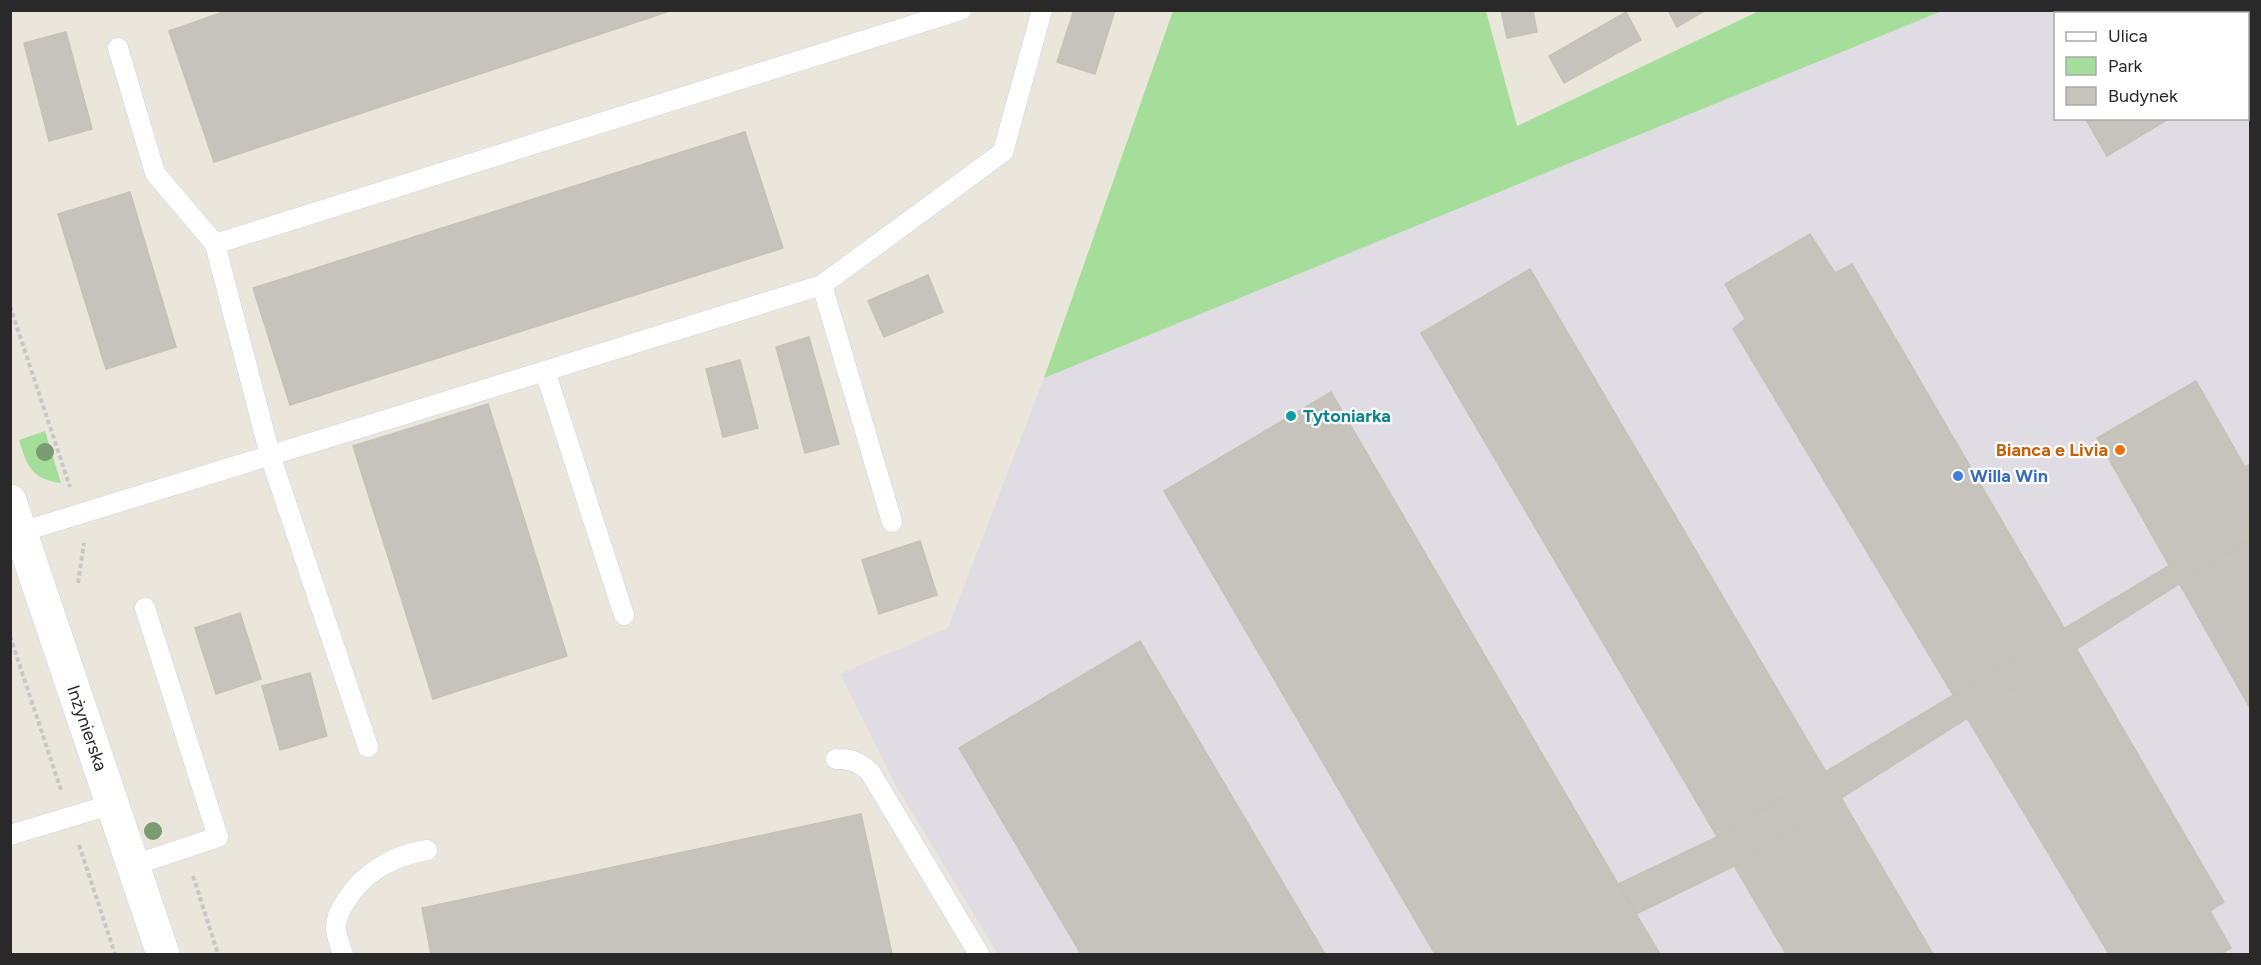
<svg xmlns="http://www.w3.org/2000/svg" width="2261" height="965" font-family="Figtree,sans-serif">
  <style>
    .industrial { fill: #dfdce3; fill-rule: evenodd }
    .green { fill: #a5dd9b }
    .building { fill: #c5c3bb; stroke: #c5c2b5; stroke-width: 1.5 }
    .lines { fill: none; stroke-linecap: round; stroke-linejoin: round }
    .lane-casing { stroke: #d1d1e1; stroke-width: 21 }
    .street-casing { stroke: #d1d1e1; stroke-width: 34 }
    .path { stroke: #c7c7c7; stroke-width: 4; stroke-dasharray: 4.5 3; stroke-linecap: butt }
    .lane { stroke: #fff; stroke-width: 20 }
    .street { stroke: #fff; stroke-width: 33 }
    .tree { fill: #7b9c73 }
    .culture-dot { fill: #0f9aa8; stroke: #fff; stroke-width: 2 }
    .food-dot { fill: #e8710a; stroke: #fff; stroke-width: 2 }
    .shop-dot { fill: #3f7fe0; stroke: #fff; stroke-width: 2 }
    .labels { text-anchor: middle; stroke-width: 4.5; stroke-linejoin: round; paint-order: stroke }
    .culture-label { font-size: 18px; font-weight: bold; fill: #0d838f; stroke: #fff; text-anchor: start }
    .food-label { font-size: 18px; font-weight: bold; fill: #c56008; stroke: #fff; text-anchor: end }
    .shop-label { font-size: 18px; font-weight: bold; fill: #366cbe; stroke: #fff; text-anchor: start }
    .street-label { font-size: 18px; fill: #292929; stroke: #fff }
  </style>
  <rect width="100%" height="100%" fill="#eae6db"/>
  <!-- industrial -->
  <path class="industrial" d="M1942,11H2250V954H998L895,784L840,674L948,628L1044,378ZM2056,14H2248V118H2056Z"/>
  <!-- green -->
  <g class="green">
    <polygon points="1173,11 1486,11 1517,126 1759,11 1942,11 1044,378"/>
    <path d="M45,431L61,483C31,479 27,466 19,440Z"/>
  </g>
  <!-- building -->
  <g class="building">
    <polygon points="229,10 673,10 214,162 169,31"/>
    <polygon points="1074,10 1115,10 1095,74 1057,62"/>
    <polygon points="1501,10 1533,10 1537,32 1507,38"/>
    <polygon points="1668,10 1706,10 1677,27"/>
    <polygon points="1626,12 1641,40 1564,83 1549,56"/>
    <polygon points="66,32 92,129 49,141 24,43"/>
    <polygon points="2085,118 2170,118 2107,156"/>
    <polygon points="745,132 783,248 290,405 253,288"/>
    <polygon points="130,192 176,347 106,369 58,214"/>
    <polygon points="1810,234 1835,273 1852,264 2224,902 2210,911 2231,948 2221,954 2109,954 1733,329 1745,319 1725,284"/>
    <polygon points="1530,269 1933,954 1786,954 1421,333"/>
    <polygon points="928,275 943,312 884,337 868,301"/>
    <polygon points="809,337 839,444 805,453 776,347"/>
    <polygon points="740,360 758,428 723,437 706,369"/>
    <polygon points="2196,381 2245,467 2250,464 2250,708 2097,438"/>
    <polygon points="1331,392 1618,884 1660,954 1435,954 1164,491"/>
    <polygon points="488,404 567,656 433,699 353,446"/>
    <polygon points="2250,517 2250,539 1734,866 1636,914 1618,884 1717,837"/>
    <polygon points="920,541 937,595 879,614 862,560"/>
    <polygon points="240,613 261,679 216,694 195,628"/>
    <polygon points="1140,641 1325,954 1081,954 959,748"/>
    <polygon points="310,673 327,736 280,750 262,686"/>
    <polygon points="861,814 892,954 431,954 422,908"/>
  </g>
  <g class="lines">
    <defs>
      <g id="lane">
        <polyline points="118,48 155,173 215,244 961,10"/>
        <polyline points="215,244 270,455 368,747"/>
        <polyline points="822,285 1003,152 1042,10"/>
        <polyline points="545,371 822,285 892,522"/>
        <polyline points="21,532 545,371 624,615"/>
        <path d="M836,759C851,758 860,763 870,772L979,954"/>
        <polyline points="10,835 113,804"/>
        <polyline points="134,865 218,837 145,608"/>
        <path d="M343,954C340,946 336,936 336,927C336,918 341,908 346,901C363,872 395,855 427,850"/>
      </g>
      <polyline id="street" points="10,501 163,954"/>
    </defs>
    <!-- lane casing -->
    <use href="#lane" class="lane-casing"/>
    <!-- street casing -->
    <use href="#street" class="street-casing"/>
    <!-- path -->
    <g class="path">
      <polyline points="10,306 70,487"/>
      <polyline points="78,583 84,543"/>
      <polyline points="10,636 61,790"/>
      <polyline points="79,845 115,954"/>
      <polyline points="193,876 218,954"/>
    </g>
    <!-- lane -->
    <use href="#lane" class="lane"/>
    <!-- street -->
    <use href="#street" class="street"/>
  </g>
  <!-- trees -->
  <g class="tree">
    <circle cx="45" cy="452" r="9"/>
    <circle cx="153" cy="831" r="9"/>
  </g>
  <!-- markers -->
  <circle class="culture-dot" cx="1291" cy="416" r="6"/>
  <circle class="food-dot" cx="2120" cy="450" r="6"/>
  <circle class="shop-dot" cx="1958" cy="476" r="6"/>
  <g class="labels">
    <!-- culture labels -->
    <g class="culture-label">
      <text x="1303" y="422">Tytoniarka</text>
    </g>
    <!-- food labels -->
    <g class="food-label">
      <text x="2108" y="456">Bianca e Livia</text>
    </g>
    <!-- shop labels -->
    <g class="shop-label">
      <text x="1970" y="482">Willa Win</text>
    </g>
    <!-- street labels -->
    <g class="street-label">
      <text transform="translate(87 728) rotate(71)" y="6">Inżynierska</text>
    </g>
  </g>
  <!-- border -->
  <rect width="2261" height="965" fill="none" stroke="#292929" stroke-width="24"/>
  <!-- legend -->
  <rect x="2054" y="12" width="195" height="108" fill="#ffffff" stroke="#a9a9a9" stroke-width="1.5"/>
  <rect x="2066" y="32" width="30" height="9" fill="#ffffff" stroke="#a9a9a9" stroke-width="1.5"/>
  <text x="2108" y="42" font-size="18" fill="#292929">Ulica</text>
  <rect x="2066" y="57" width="30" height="18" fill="#a5dd9b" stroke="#a9a9a9" stroke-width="1.5"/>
  <text x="2108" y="72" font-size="18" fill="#292929">Park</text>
  <rect x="2066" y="87" width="30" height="18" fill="#c5c3bb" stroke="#a9a9a9" stroke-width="1.5"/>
  <text x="2108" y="102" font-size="18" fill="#292929">Budynek</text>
</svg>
